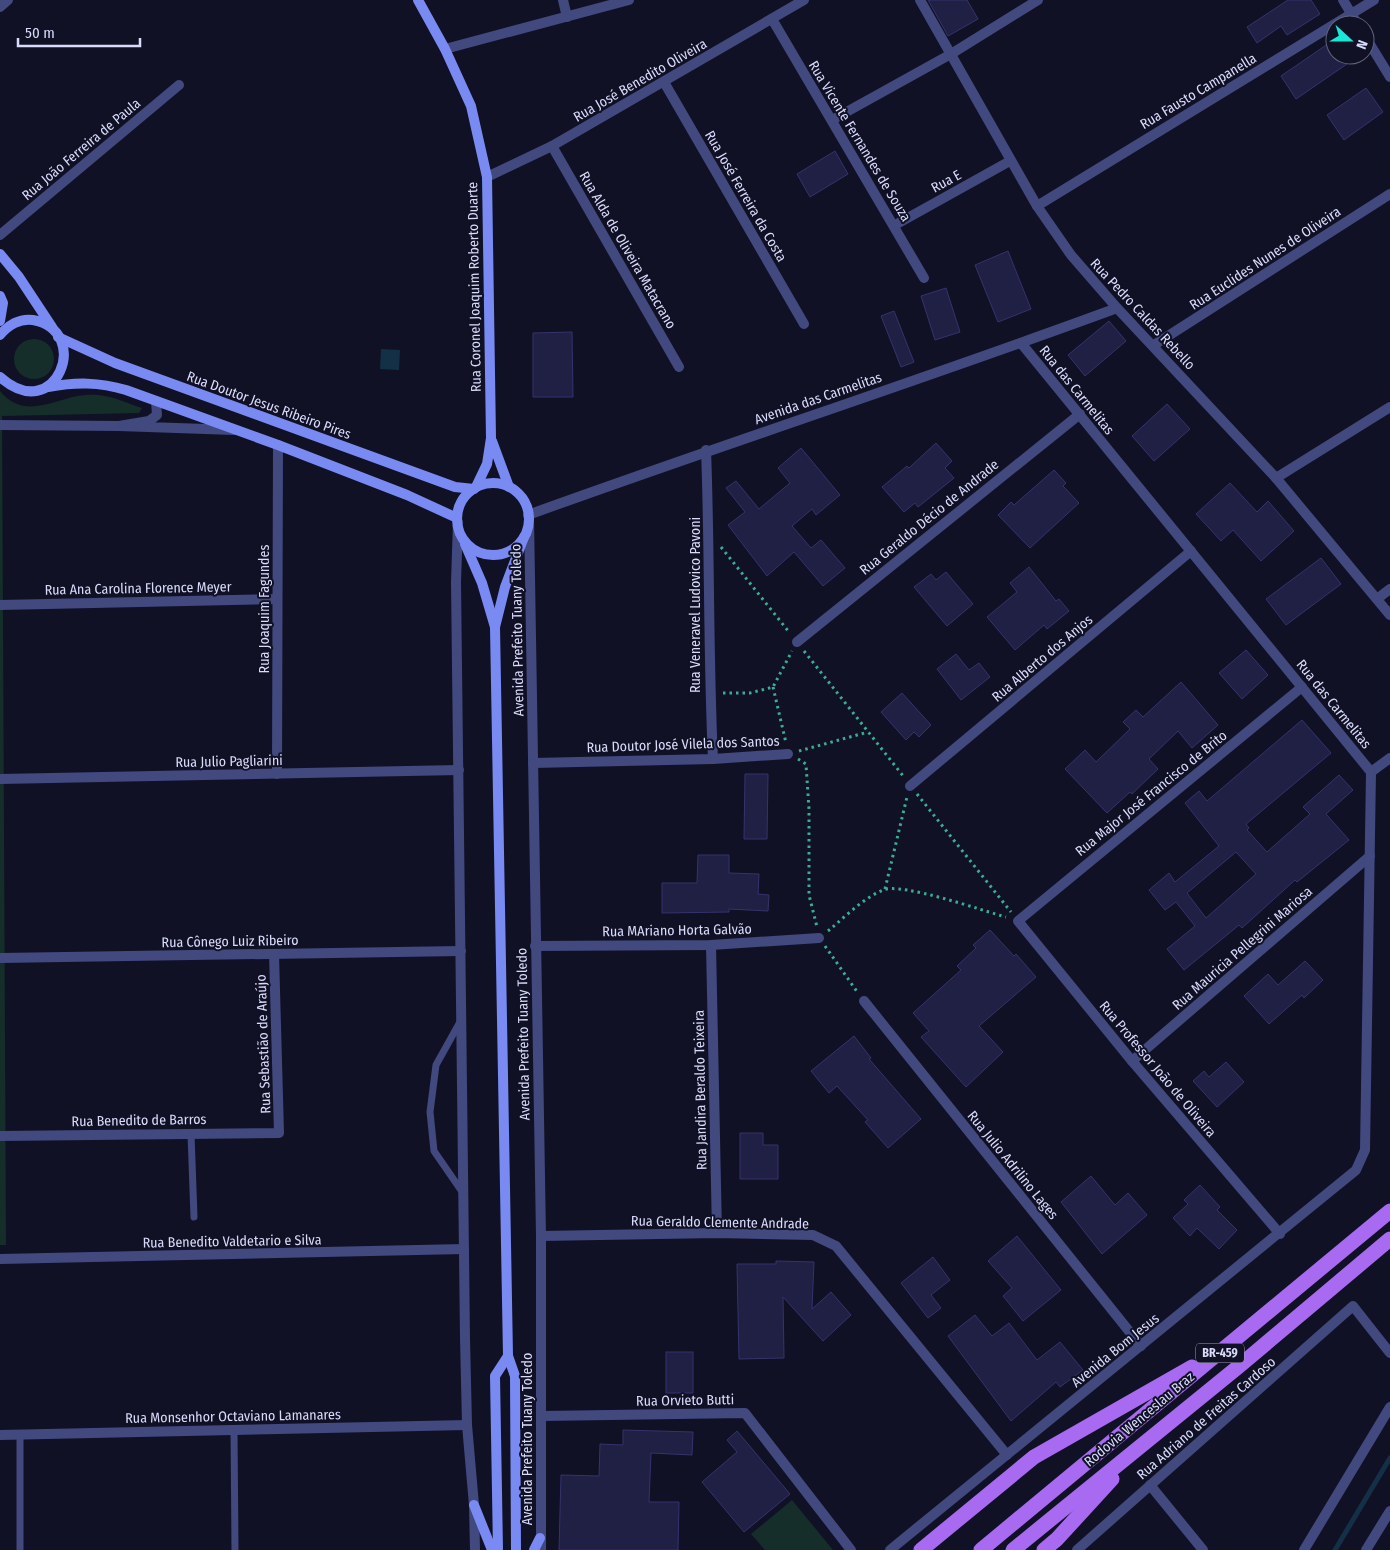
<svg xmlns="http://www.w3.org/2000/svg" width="1390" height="1550" font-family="'Fira Sans Condensed',sans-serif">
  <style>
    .green { fill: #152e29 }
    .water { fill: #133047 }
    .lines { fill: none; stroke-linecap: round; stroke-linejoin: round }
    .stream { stroke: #133047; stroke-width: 5 }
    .building { fill: #201f44; stroke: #35336d; fill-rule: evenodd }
    .path { stroke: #3bad92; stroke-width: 3; stroke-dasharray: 2.5 4; stroke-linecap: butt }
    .lane { stroke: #41497f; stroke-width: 7 }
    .street { stroke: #41497f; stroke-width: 10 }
    .secondary { stroke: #798bf2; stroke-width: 10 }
    .primary { stroke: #a76af1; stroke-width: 15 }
    .labels { text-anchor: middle; stroke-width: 4; stroke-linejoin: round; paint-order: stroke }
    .shield { fill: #111125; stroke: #9d9ebb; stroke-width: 1 }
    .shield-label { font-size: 12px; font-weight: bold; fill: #d9dbfb }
    .street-label { font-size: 14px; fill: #d9dbfb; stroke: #111125 }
  </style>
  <rect width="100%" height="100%" fill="#111125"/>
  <!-- green -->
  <g class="green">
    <circle cx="34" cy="359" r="20"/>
    <path d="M0,391C25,422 56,397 86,395C106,393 124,402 142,408L139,413L2,416L6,1245H0Z"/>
    <polygon points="792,1500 833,1550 765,1550 751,1534"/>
  </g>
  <!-- water -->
  <polygon class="water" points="381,349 400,350 399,370 380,369"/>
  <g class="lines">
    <!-- stream -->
    <polyline class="stream" points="1335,1550 1390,1458"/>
  </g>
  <!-- building -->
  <g class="building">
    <polygon points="928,0 967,0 978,19 948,36"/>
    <polygon points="1288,0 1311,0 1320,14 1287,35 1281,26 1257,43 1247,27"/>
    <polygon points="1335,39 1335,55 1360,55 1296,99 1281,76"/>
    <polygon points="1366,88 1383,112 1344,140 1327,115"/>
    <polygon points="835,151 848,174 810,197 797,174"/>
    <polygon points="1008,251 1031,309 998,322 975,265"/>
    <polygon points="946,288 960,332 935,340 921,296"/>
    <polygon points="894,311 914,362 901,367 881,316"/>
    <polygon points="1109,321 1126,341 1085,376 1068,355"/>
    <polygon points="572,332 573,397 533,397 533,333"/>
    <polygon points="1167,404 1190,429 1154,461 1132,436"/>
    <polygon points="936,443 952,461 945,468 954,478 918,507 915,503 904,512 882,487 907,466 909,468"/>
    <polygon points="801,448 840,495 816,515 812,509 792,526 811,548 821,540 845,568 823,586 794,552 767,576 728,525 745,512 726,488 736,481 759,509 790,483 778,468"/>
    <polygon points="1054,470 1066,483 1063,486 1079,503 1030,548 998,515 1011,502 1014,505"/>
    <polygon points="1230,483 1257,512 1268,501 1294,531 1261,561 1233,530 1221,541 1196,514"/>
    <polygon points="1321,558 1341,584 1286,625 1266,599"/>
    <polygon points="1029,567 1056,601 1059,599 1069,611 1047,629 1044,625 1015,650 987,617 1017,592 1010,583"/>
    <polygon points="946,572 973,604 947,626 914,587 931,574 936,580"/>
    <polygon points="1246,650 1268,675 1242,699 1219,673"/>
    <polygon points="956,654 969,670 979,663 990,677 961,700 937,669"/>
    <polygon points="1181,682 1218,725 1192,748 1178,731 1149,759 1158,769 1132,794 1130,792 1107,813 1065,769 1085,750 1096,762 1130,729 1123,722 1136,710 1143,717"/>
    <polygon points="902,693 931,725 919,737 914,732 906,740 881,712"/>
    <path d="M1302,720L1331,753L1246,824L1249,828L1247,830L1267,852L1310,814L1303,807L1339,775L1353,790L1326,814L1349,840L1297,882L1295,880L1242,928L1239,925L1184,970L1167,949L1195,926L1176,902L1165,910L1149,890L1169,873L1175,882L1219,846L1185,803L1199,791L1207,801ZM1236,852L1256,874L1206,918L1187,893Z"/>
    <polygon points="745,774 768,774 767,839 744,839"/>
    <polygon points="698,855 729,855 729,873 759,874 758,894 769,895 768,911 729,909 729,912 662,913 662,883 697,883"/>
    <polygon points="990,930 1014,956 1016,954 1036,977 979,1026 1003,1052 966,1087 921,1037 929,1031 913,1013 961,970 957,966 976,948 973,945"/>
    <polygon points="1305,961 1323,980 1304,998 1302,995 1269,1024 1244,996 1268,974 1278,985"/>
    <polygon points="854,1036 871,1058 869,1059 921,1119 888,1148 865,1122 868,1120 837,1086 829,1093 811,1071"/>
    <polygon points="1226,1062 1244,1082 1217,1107 1193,1081 1204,1071 1209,1077"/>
    <polygon points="740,1133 763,1133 763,1145 778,1145 778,1179 740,1179"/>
    <polygon points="1091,1176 1115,1205 1128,1193 1147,1215 1102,1254 1061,1202"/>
    <polygon points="1200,1185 1220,1207 1217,1210 1237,1230 1219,1249 1197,1228 1190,1236 1173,1218 1188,1204 1184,1200"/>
    <polygon points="1017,1236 1061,1290 1023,1321 1003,1296 1012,1288 988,1261"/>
    <polygon points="933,1257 950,1280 931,1295 941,1308 928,1318 901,1283"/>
    <polygon points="776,1261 814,1262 812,1309 831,1292 851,1315 823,1341 783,1297 784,1358 739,1359 737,1264 776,1264"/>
    <polygon points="975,1315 992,1336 1009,1323 1037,1360 1060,1342 1083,1370 1060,1387 1056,1382 1011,1421 948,1336"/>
    <rect x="666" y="1352" width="27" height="41"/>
    <polygon points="623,1430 693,1432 692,1455 651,1453 649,1502 679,1502 678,1550 559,1550 561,1475 599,1476 600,1444 623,1445"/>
    <polygon points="737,1431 790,1494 744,1532 702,1482 737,1452 727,1440"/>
  </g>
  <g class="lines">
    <!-- path -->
    <g class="path">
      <polyline points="721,547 789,632"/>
      <polyline points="804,651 904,777"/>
      <polyline points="773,687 786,743"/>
      <polyline points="723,693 750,693 773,687 792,651"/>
      <polyline points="799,751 868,732"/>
      <polyline points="798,759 806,764 809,809 809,895 817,927"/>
      <polyline points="917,794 1011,912"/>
      <polyline points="885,889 907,797"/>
      <path d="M828,931C845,917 862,899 883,890C902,882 983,911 1006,917"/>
      <polyline points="825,946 858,993"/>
    </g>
    <!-- lane -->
    <g class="lane">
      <polyline points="460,1022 436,1065 430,1112 434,1151 463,1193"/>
      <polyline points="191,1134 194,1217"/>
      <polyline points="234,1430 235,1550"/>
      <polyline points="20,1435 20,1550"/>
    </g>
    <!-- street -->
    <g class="street">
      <polyline points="563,0 567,17"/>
      <polyline points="920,0 1037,206 1071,255 1117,308 1276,478 1390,615"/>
      <polyline points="1343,0 1358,25"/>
      <polyline points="0,7 8,0"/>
      <polyline points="772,19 924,278"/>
      <polyline points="1365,36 1390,77"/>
      <polyline points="445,49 629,0"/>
      <polyline points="664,82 804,324"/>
      <polyline points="832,120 951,54 1038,0"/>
      <polyline points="552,146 679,367"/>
      <polyline points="487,177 552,146 804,0"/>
      <polyline points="1037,206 1374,0"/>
      <polyline points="895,225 1010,161"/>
      <polyline points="0,235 179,85"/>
      <polyline points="1154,345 1390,194"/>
      <polyline points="156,401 157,415 149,421 119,426 234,430"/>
      <polyline points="0,425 119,426"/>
      <path d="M706,450C710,553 708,656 713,759"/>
      <polyline points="1276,478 1390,407"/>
      <path d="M528,515C724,444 922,380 1117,308"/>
      <polyline points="529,518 541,1236 541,1550"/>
      <polyline points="458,522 456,582 465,1338 467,1425 474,1505 475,1550"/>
      <polyline points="1377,599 1390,589"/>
      <polyline points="0,605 277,599"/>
      <polyline points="797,642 1080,414"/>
      <polyline points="533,763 713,759 788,754"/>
      <polyline points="1371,772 1390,758"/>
      <polyline points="277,774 278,445"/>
      <polyline points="0,779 459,770"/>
      <polyline points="910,786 1191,551"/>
      <polyline points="711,945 717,1233"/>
      <polyline points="535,946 711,945 819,938"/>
      <polyline points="0,958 461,951"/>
      <polyline points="864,1001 1141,1346"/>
      <polyline points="1132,1061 1370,856"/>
      <polyline points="0,1136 279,1133 274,954"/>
      <polyline points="1280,1234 1132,1061 1018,921 1302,687"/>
      <polyline points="541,1236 717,1233 813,1235 836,1246 1007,1455"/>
      <polyline points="0,1259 464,1249"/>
      <polyline points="542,1416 745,1413 851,1550"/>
      <polyline points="0,1435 467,1425"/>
      <polyline points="1150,1485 1203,1550"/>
      <polyline points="890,1550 1356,1170 1365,1150 1371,772 1021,343"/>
      <polyline points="1077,1550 1353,1306 1390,1353"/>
      <polyline points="1304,1550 1390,1407"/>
      <polyline points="1366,1550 1390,1511"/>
    </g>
    <!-- secondary -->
    <g class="secondary">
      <polyline points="418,0 445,49 471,106 487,177 491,438 487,464 476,487"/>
      <polyline points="0,254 19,277 52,327"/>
      <polyline points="0,296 3,303 0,321"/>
      <path d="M0,335C8,325 20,318 33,320C93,331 56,427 0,377"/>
      <polyline points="58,337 115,363 455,487 474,489"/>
      <path d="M48,387C76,382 99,382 126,390L278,445L407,495L457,518"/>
      <polyline points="492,441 509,487"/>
      <circle cx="493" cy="519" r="36"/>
      <polyline points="465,544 482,583 495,627"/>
      <polyline points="474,1505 492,1550"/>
      <polyline points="498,1550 495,1376 508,1356"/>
      <polyline points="516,1550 515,1376 508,1356 495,627 505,587 524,537"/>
      <polyline points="534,1550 540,1538"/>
    </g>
    <!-- primary -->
    <g class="primary">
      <polyline points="921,1550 1034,1457 1192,1367"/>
      <polyline points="981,1550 1390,1211"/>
      <polyline points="1013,1550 1238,1367 1390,1239"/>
      <polyline points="1044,1550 1057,1539 1112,1479"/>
    </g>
  </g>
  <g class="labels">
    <!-- shield labels -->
    <rect class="shield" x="1196" y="1343.5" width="48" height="19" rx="4"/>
    <g class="shield-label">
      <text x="1220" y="1357">BR-459</text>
    </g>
    <!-- street labels -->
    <g class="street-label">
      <text transform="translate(640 80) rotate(-30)" y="5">Rua José Benedito Oliveira</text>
      <text transform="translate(1198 91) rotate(-31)" y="5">Rua Fausto Campanella</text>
      <text transform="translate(860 141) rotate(59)" y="5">Rua Vicente Fernandes de Souza</text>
      <text transform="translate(81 149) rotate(-40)" y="5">Rua João Ferreira de Paula</text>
      <text transform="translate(946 181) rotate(-29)" y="5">Rua E</text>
      <text transform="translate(746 196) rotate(60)" y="5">Rua José Ferreira da Costa</text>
      <text transform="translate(628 250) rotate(60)" y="5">Rua Alda de Oliveira Matacrano</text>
      <text transform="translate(1265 258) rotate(-33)" y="5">Rua Euclides Nunes de Oliveira</text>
      <text transform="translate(474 287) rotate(-91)" y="5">Rua Coronel Joaquim Roberto Duarte</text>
      <text transform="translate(1143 314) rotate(47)" y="5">Rua Pedro Caldas Rebello</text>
      <text transform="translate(1077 390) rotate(51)" y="5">Rua das Carmelitas</text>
      <text transform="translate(818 398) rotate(-19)" y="5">Avenida das Carmelitas</text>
      <text transform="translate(269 405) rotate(20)" y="5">Rua Doutor Jesus Ribeiro Pires</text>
      <text transform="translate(929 517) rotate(-39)" y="5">Rua Geraldo Décio de Andrade</text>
      <text transform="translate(138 588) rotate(-1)" y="5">Rua Ana Carolina Florence Meyer</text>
      <text transform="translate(695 605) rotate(-90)" y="5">Rua Veneravel Ludovico Pavoni</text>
      <text transform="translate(264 609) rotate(-90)" y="5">Rua Joaquim Fagundes</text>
      <text transform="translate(517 630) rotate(-91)" y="5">Avenida Prefeito Tuany Toledo</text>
      <text transform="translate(1042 658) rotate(-40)" y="5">Rua Alberto dos Anjos</text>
      <text transform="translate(1334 704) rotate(51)" y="5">Rua das Carmelitas</text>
      <text transform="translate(683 744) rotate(-2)" y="5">Rua Doutor José Vilela dos Santos</text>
      <text transform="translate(229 761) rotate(-1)" y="5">Rua Julio Pagliarini</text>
      <text transform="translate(1151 793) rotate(-39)" y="5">Rua Major José Francisco de Brito</text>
      <text transform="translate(677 930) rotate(-1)" y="5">Rua MAriano Horta Galvão</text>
      <text transform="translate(230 941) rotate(-1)" y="5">Rua Cônego Luiz Ribeiro</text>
      <text transform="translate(1242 948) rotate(-41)" y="5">Rua Mauricia Pellegrini Mariosa</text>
      <text transform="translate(523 1034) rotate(-91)" y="5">Avenida Prefeito Tuany Toledo</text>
      <text transform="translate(263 1044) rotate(-92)" y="5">Rua Sebastião de Araújo</text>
      <text transform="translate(1158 1069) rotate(50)" y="5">Rua Professor João de Oliveira</text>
      <text transform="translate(700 1090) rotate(-91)" y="5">Rua Jandira Beraldo Teixeira</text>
      <text transform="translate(139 1120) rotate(-1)" y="5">Rua Benedito de Barros</text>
      <text transform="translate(1013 1165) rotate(51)" y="5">Rua Julio Adrilino Lages</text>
      <text transform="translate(720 1222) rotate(1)" y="5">Rua Geraldo Clemente Andrade</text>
      <text transform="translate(232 1241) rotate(-1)" y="5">Rua Benedito Valdetario e Silva</text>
      <text transform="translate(1115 1350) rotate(-39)" y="5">Avenida Bom Jesus</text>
      <text transform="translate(685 1400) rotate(-1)" y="5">Rua Orvieto Butti</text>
      <text transform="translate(233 1416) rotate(-1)" y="5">Rua Monsenhor Octaviano Lamanares</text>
      <text transform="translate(1206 1418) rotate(-41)" y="5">Rua Adriano de Freitas Cardoso</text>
      <text transform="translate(1139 1419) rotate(-40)" y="5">Rodovia Wenceslau Braz</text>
      <text transform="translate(527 1439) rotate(-90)" y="5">Avenida Prefeito Tuany Toledo</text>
    </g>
  </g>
  <!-- north arrow -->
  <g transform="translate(1350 40) rotate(111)"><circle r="24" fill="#111125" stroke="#61627b"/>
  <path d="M0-4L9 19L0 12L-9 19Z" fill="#17e9d9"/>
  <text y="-8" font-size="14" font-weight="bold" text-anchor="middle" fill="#d9dbfb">N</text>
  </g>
  <!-- scale -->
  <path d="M18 38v8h122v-8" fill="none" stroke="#d9dbfb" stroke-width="2.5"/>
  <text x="25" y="38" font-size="15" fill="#d9dbfb" stroke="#111125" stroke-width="4" paint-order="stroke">50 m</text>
</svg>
